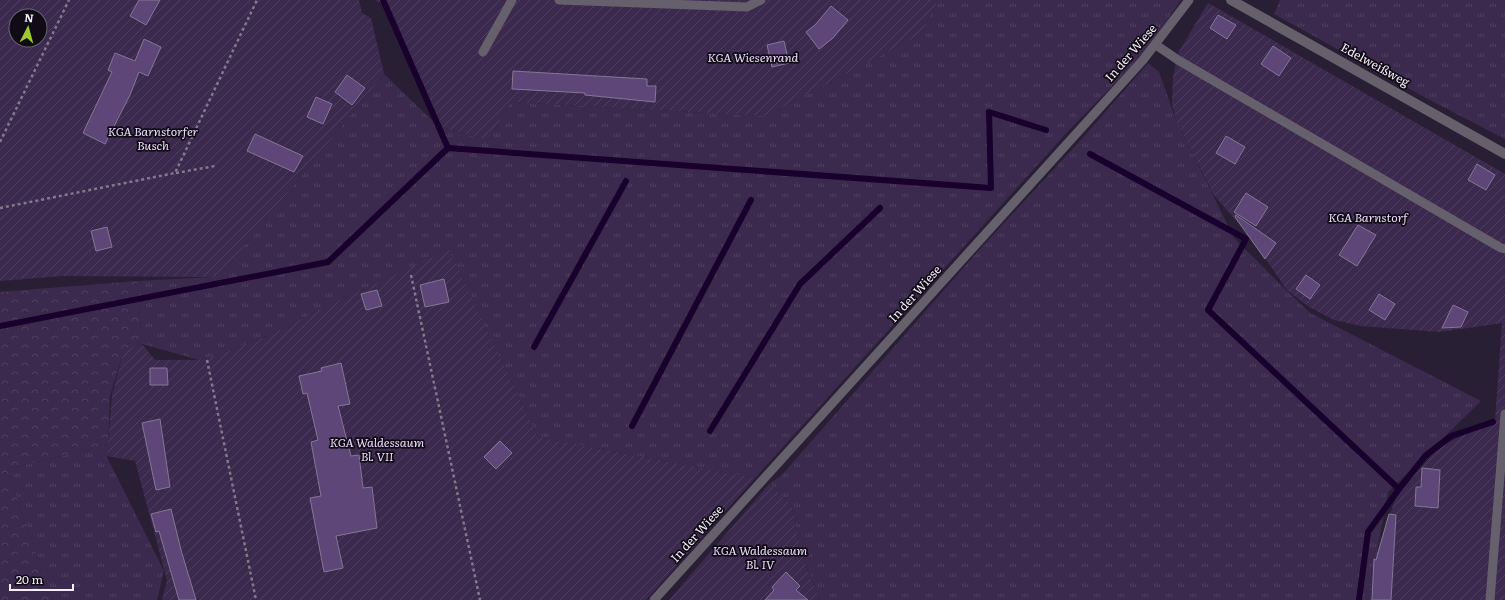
<svg xmlns="http://www.w3.org/2000/svg" width="1505" height="600" font-family="Literata,serif">
  <style>
    .grass { fill: url(#grass-tufts) }
    .forest { fill: url(#forest-crowns) }
    .garden { fill: url(#garden-furrows); fill-rule: evenodd }
    .lines { fill: none; stroke-linecap: round; stroke-linejoin: round }
    .stream { stroke: #19012d; stroke-width: 6 }
    .building { fill: #5e4679; stroke: #837892 }
    .path { stroke: #81798c; stroke-width: 2.5; stroke-dasharray: 3 3; stroke-linecap: butt }
    .lane { stroke: #65606b; stroke-width: 9 }
    .street { stroke: #65606b; stroke-width: 10 }
    .labels { text-anchor: middle; stroke-width: 3.5; stroke-linejoin: round; paint-order: stroke }
    .street-label { font-size: 12px; fill: #f5effe; stroke: #100b15 }
    .park-label { font-size: 12px; font-style: italic; fill: #e9dbfb; stroke: #100b15 }
  </style>
  <defs>
    <pattern id="grass-tufts" width="24" height="20" patternUnits="userSpaceOnUse"><rect width="24" height="20" fill="#3b2a4d"/><path d="M3 7l-1-3M5 7V3M7 7l1-3M15 17l-1-3M17 17v-4M19 17l1-3" fill="none" stroke="#4e3f5f"/></pattern>
    <pattern id="forest-crowns" width="20" height="18" patternUnits="userSpaceOnUse"><rect width="20" height="18" fill="#3b2a4d"/><path d="M2 6a3 3 0 1 1 6 0M12 15a3 3 0 1 1 6 0" fill="none" stroke="#4e3f5f"/></pattern>
    <pattern id="garden-furrows" width="10" height="10" patternUnits="userSpaceOnUse"><rect width="10" height="10" fill="#3b2a4d"/><path d="M-1 1l2-2M0 10L10 0M9 11l2-2" fill="none" stroke="#4e3f5f"/></pattern>
  </defs>
  <rect width="100%" height="100%" fill="#291f35"/>
  <!-- grass -->
  <g class="grass">
    <polygon points="938,0 1181,0 1143,55 1069,130 755,478 538,437 449,251 354,293 263,338 211,357 199,360 142,344 137,281 214,277 222,273 384,74 438,126 489,141 510,102 766,116 920,35"/>
    <polygon points="1280,0 1505,0 1505,139 1424,97 1274,14"/>
    <polygon points="1148,63 1159,72 1176,120 1234,238 1287,291 1310,313 1481,401 1388,492 1368,600 820,600 804,561 791,505 770,483 781,476 979,250 1081,140"/>
    <polygon points="108,445 107,457 164,571 157,600 52,600 7,469"/>
  </g>
  <!-- forest -->
  <polygon class="forest" points="137,281 142,344 124,350 110,396 108,445 7,469 52,600 0,600 0,292"/>
  <!-- garden -->
  <g class="garden">
    <path d="M0,0H359L362,13L371,18L384,74L222,273L214,277L62,276L0,281ZM16,16H40V40H16Z"/>
    <polygon points="375,0 938,0 920,35 766,116 510,102 489,141 438,126 388,6"/>
    <polygon points="1208,3 1505,174 1505,600 1368,600 1376,554 1396,497 1435,451 1451,441 1495,421 1502,323 1440,332 1361,326 1334,320 1309,307 1287,290 1252,239 1213,194 1176,120 1172,104 1173,77 1178,53"/>
    <polygon points="449,250 538,437 755,478 646,600 162,600 167,580 135,461 107,456 112,395 124,350 142,344 155,360 199,360 211,357 263,338 354,293"/>
    <polygon points="770,483 791,505 804,561 820,600 669,600"/>
  </g>
  <g class="lines">
    <!-- stream -->
    <g class="stream">
      <polyline points="448,148 991,188 989,112 1046,130"/>
      <polyline points="1090,154 1246,239 1208,310 1399,489"/>
      <polyline points="0,326 328,262 448,148 383,0"/>
      <polyline points="534,347 626,181"/>
      <polyline points="632,426 751,200"/>
      <polyline points="710,431 800,284 880,208"/>
      <polyline points="1359,600 1368,532 1399,489 1425,456 1451,436 1493,422"/>
    </g>
  </g>
  <!-- building -->
  <g class="building">
    <polygon points="139,0 160,0 146,25 130,16"/>
    <polygon points="831,6 848,20 833,38 819,49 806,32 815,25"/>
    <polygon points="1218,15 1236,25 1227,39 1210,28"/>
    <polygon points="144,39 161,47 148,76 139,72 130,95 105,144 83,133 112,72 108,70 115,53 135,61"/>
    <polygon points="784,41 789,63 772,67 767,45"/>
    <polygon points="1273,46 1291,58 1279,76 1261,64"/>
    <polygon points="513,71 647,79 647,86 656,86 655,102 585,95 585,93 512,89"/>
    <polygon points="347,75 365,88 352,105 335,92"/>
    <polygon points="316,97 332,104 323,124 307,117"/>
    <polygon points="255,134 303,156 294,172 247,151"/>
    <polygon points="1226,136 1245,147 1235,164 1216,153"/>
    <polygon points="1477,164 1495,175 1486,190 1468,180"/>
    <polygon points="1246,193 1268,207 1256,226 1234,212"/>
    <polygon points="1236,215 1276,243 1265,259 1235,217"/>
    <polygon points="1358,225 1376,235 1357,266 1339,255"/>
    <polygon points="107,227 112,247 96,251 91,231"/>
    <polygon points="1306,275 1320,285 1310,299 1296,289"/>
    <polygon points="444,279 449,302 425,307 420,285"/>
    <polygon points="377,290 382,306 366,310 361,294"/>
    <polygon points="1379,294 1395,304 1385,320 1369,310"/>
    <polygon points="1453,305 1468,312 1461,327 1442,328"/>
    <polygon points="341,363 350,404 338,406 351,456 359,455 363,488 372,487 377,528 336,536 343,568 324,572 310,498 321,496 311,442 318,440 307,393 303,394 299,376 322,371 321,368"/>
    <polygon points="150,368 167,368 168,385 150,385"/>
    <polygon points="160,419 170,487 156,490 142,423"/>
    <polygon points="500,441 512,453 496,469 484,457"/>
    <polygon points="1422,468 1440,470 1438,508 1415,506 1416,487 1421,487"/>
    <polygon points="171,509 181,550 196,600 179,600 159,531 156,532 151,514"/>
    <polygon points="1389,514 1396,515 1391,600 1372,600 1374,559 1376,560"/>
    <polygon points="786,572 800,586 796,590 808,600 765,600 774,590 772,587"/>
  </g>
  <g class="lines">
    <!-- path -->
    <g class="path">
      <polyline points="0,142 69,0"/>
      <polyline points="176,173 215,166"/>
      <polyline points="0,208 175,173 257,0"/>
      <polyline points="411,275 480,600"/>
      <polyline points="207,360 256,600"/>
    </g>
    <!-- lane -->
    <g class="lane">
      <polyline points="559,0 747,7 761,0"/>
      <polyline points="1156,45 1178,60 1501,248 1505,249"/>
      <polyline points="483,52 512,0"/>
      <polyline points="654,600 1143,60 1189,0"/>
      <polyline points="1490,600 1505,414"/>
    </g>
    <!-- street -->
    <polyline class="street" points="1231,0 1505,154"/>
  </g>
  <g class="labels">
    <!-- street labels -->
    <g class="street-label">
      <text transform="translate(1131 53) rotate(-49)" y="4">In der Wiese</text>
      <text transform="translate(1375 65) rotate(29)" y="4">Edelweißweg</text>
      <text transform="translate(915 294) rotate(-48)" y="4">In der Wiese</text>
      <text transform="translate(697 534) rotate(-48)" y="4">In der Wiese</text>
    </g>
    <!-- park labels -->
    <g class="park-label">
      <text x="753" y="62">KGA Wiesenrand</text>
      <text x="153" y="136">KGA Barnstorfer<tspan x="153" dy="14">Busch</tspan></text>
      <text x="1368" y="222">KGA Barnstorf</text>
      <text x="377" y="447">KGA Waldessaum<tspan x="377" dy="14">Bl. VII</tspan></text>
      <text x="760" y="555">KGA Waldessaum<tspan x="760" dy="14">Bl. IV</tspan></text>
    </g>
  </g>
  <!-- north arrow -->
  <g transform="translate(28 28) rotate(6)"><circle r="19" fill="#100b15" stroke="#6c6672"/>
  <path d="M0-3L7 15L0 10L-7 15Z" fill="#9eca2f"/>
  <text y="-6" font-size="11" font-weight="bold" text-anchor="middle" fill="#f5effe">N</text>
  </g>
  <!-- scale -->
  <path d="M10 584v6h63v-6" fill="none" stroke="#f5effe" stroke-width="2"/>
  <text x="16" y="584" font-size="12" fill="#f5effe" stroke="#100b15" stroke-width="3" paint-order="stroke">20 m</text>
</svg>
